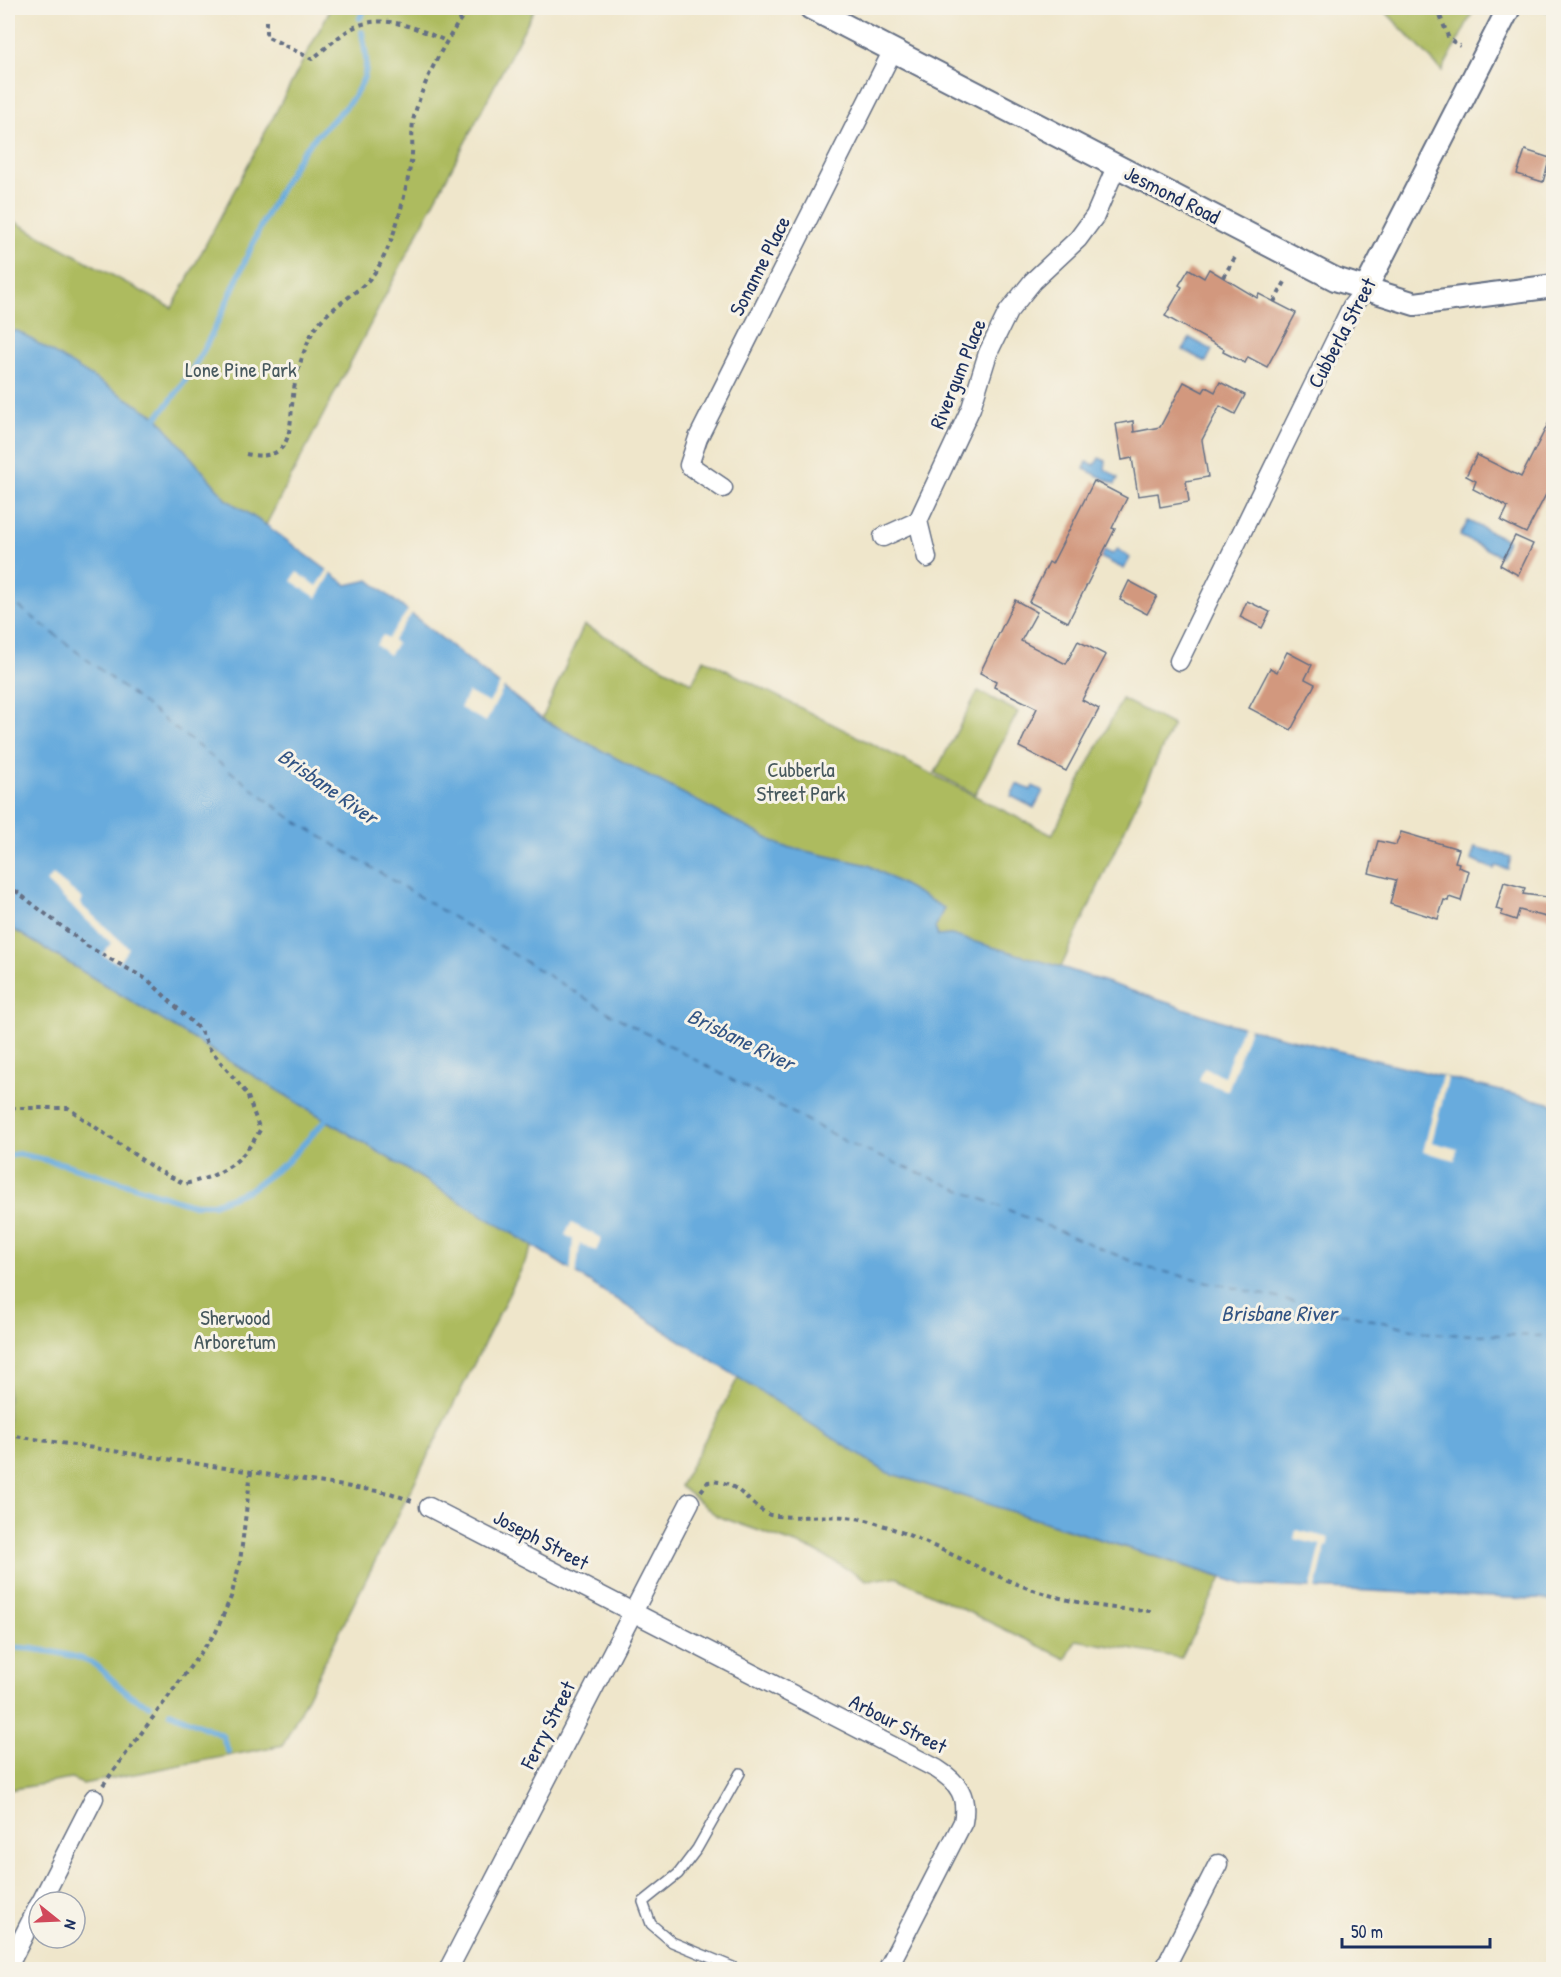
<svg xmlns="http://www.w3.org/2000/svg" width="1561" height="1977" font-family="'Patrick Hand',sans-serif">
  <style>
    .green { fill: #adbb5e; stroke: #64755e; stroke-width: 1.5 }
    .water { fill: #67abdd; stroke: #416d9e; stroke-width: 1.5 }
    .pier { fill: #efe6cb }
    .lines { fill: none; stroke-linecap: round; stroke-linejoin: round }
    .stream { stroke: #67abdd; stroke-width: 6 }
    .ferry { stroke: #325484; stroke-width: 1.5; stroke-dasharray: 8 6; stroke-linecap: butt }
    .building { fill: #d2987e }
    .service-casing { stroke: #656f84; stroke-width: 12 }
    .minor-casing { stroke: #656f84; stroke-width: 21 }
    .tertiary-casing { stroke: #656f84; stroke-width: 26 }
    .path { stroke: #656f84; stroke-width: 4; stroke-dasharray: 4.5 4.5; stroke-linecap: butt }
    .service { stroke: #fff; stroke-width: 9 }
    .minor { stroke: #fff; stroke-width: 18 }
    .tertiary { stroke: #fff; stroke-width: 22 }
    .labels { text-anchor: middle; stroke-width: 6; stroke-linejoin: round; paint-order: stroke }
    .street-label { font-size: 21px; fill: #1b2f5e; stroke: #f7f3e8 }
    .park-label { font-size: 21px; fill: #47595e; stroke: #f7f3e8 }
    .water-label { font-size: 22px; font-style: italic; fill: #325484; stroke: #f7f3e8 }
  </style>
  <rect width="100%" height="100%" fill="#f7f3e8"/>
  <filter id="ink" filterUnits="userSpaceOnUse"><feTurbulence type="fractalNoise" baseFrequency=".0167" numOctaves="2"/><feDisplacementMap in="SourceGraphic" scale="12" xChannelSelector="R" yChannelSelector="G"/><feConvolveMatrix kernelMatrix="1 2 1 2 8 2 1 2 1" color-interpolation-filters="sRGB"/></filter>
  <filter id="wash" filterUnits="userSpaceOnUse"><feTurbulence type="fractalNoise" baseFrequency=".008" numOctaves="4" result="noise"/><feDisplacementMap in="SourceGraphic" scale="24" xChannelSelector="R" yChannelSelector="G"/><feGaussianBlur stdDeviation="1.35" result="paint"/><feColorMatrix in="noise" values="0 0 0 0 0 0 0 0 0 0 0 0 0 0 0 0 0 1.4 0 .05"/><feComposite in="paint" operator="in"/></filter>
  <g filter="url(#wash)">
    <rect width="100%" height="100%" fill="#efe6cb"/>
    <!-- green -->
    <g class="green">
      <polygon points="331,8 535,8 266,525 227,500 157,417 18,332 8,331 8,218 172,308"/>
      <polygon points="1382,8 1475,8 1442,71"/>
      <polygon points="584,625 692,683 704,659 1052,835 1122,699 1173,725 1061,967 951,935 938,936 935,928 944,908 868,865 782,846 542,719"/>
      <polygon points="978,691 1018,712 975,794 935,773"/>
      <polygon points="8,926 533,1246 283,1745 83,1784 71,1779 8,1790"/>
      <polygon points="739,1376 886,1472 1222,1578 1181,1658 1076,1640 1066,1659 896,1577 867,1580 813,1550 717,1516 680,1486"/>
    </g>
    <!-- water -->
    <g class="water">
      <polygon points="8,331 18,331 157,417 227,500 266,525 347,585 369,580 542,719 782,846 868,865 944,908 935,928 938,936 951,935 1061,967 1231,1024 1553,1104 1553,1600 1246,1585 886,1472 533,1246 8,926"/>
      <polygon points="1190,338 1212,350 1206,362 1183,350"/>
      <polygon points="1099,458 1106,461 1105,469 1118,478 1115,484 1084,469 1087,462 1095,465"/>
      <polygon points="1468,521 1508,540 1500,556 1460,536"/>
      <polygon points="1118,549 1130,558 1124,569 1100,557 1104,550 1112,554"/>
      <polygon points="1017,784 1031,790 1033,786 1043,791 1034,808 1011,796"/>
      <polygon points="1475,847 1511,857 1508,869 1496,866 1494,869 1471,860"/>
    </g>
    <!-- pier -->
    <g class="pier">
      <polygon points="329,568 333,571 317,598 291,581 297,572 317,586"/>
      <polygon points="409,609 413,612 393,640 397,644 389,655 376,645 383,635 388,638"/>
      <polygon points="501,682 505,686 486,722 460,708 468,692 489,703"/>
      <polygon points="53,875 83,899 80,904 129,948 118,963 102,955 111,943 46,882"/>
      <polygon points="1243,1026 1250,1028 1228,1091 1199,1080 1204,1068 1224,1076"/>
      <polygon points="1442,1076 1448,1078 1432,1142 1457,1149 1455,1160 1423,1152"/>
      <polygon points="571,1223 602,1238 596,1251 580,1244 576,1276 570,1273 573,1239 565,1235"/>
      <polygon points="1296,1530 1330,1538 1328,1547 1326,1546 1315,1592 1310,1591 1321,1545 1294,1539"/>
    </g>
    <g class="lines">
      <!-- stream -->
      <g class="stream">
        <polyline points="1544,8 1554,10"/>
        <polyline points="360,18 365,8"/>
        <path d="M157,417C204,365 226,302 255,239C266,213 282,187 296,162C314,130 351,113 364,77C369,63 364,46 362,32"/>
        <polyline points="8,1156 18,1154 64,1164 190,1204 213,1204 249,1190 287,1162 332,1113"/>
        <path d="M8,1647C30,1648 80,1653 98,1667C117,1683 125,1696 150,1705"/>
        <polyline points="170,1712 222,1735 228,1751"/>
      </g>
      <!-- ferry -->
      <polyline class="ferry" points="8,598 289,817 611,1014 852,1145 1148,1268 1434,1334 1554,1336"/>
    </g>
    <g id="blocks">
      <!-- building -->
      <g class="building">
        <polygon points="1525,150 1550,158 1543,182 1517,174"/>
        <polygon points="1189,269 1204,278 1209,269 1257,298 1259,294 1296,313 1267,367 1248,357 1245,363 1223,352 1224,349 1165,316 1182,287 1179,285"/>
        <polygon points="1184,382 1203,392 1206,387 1215,392 1220,382 1245,395 1235,414 1220,406 1202,440 1208,477 1186,481 1189,502 1160,507 1158,493 1138,496 1132,458 1122,460 1116,424 1133,421 1134,432 1160,427"/>
        <polygon points="1554,412 1554,479 1526,533 1501,521 1508,507 1473,489 1476,481 1466,476 1477,455 1521,477"/>
        <polygon points="1094,481 1127,498 1112,528 1115,529 1068,622 1029,602 1049,562 1052,564"/>
        <polygon points="1515,536 1533,544 1518,575 1500,565"/>
        <polygon points="1129,581 1157,596 1147,614 1120,600"/>
        <polygon points="1015,600 1037,612 1021,641 1066,664 1078,641 1106,655 1082,700 1099,709 1066,771 1019,747 1037,708 994,687 996,681 980,673"/>
        <polygon points="1247,601 1270,612 1262,628 1240,617"/>
        <polygon points="1287,652 1312,665 1305,679 1315,684 1291,730 1249,708 1270,668 1277,672"/>
        <polygon points="1401,832 1459,849 1455,862 1459,863 1458,867 1469,871 1461,901 1449,897 1448,901 1444,900 1438,919 1390,904 1396,880 1369,873 1378,841 1396,845"/>
        <polygon points="1504,882 1525,888 1523,894 1554,898 1554,919 1519,910 1516,920 1501,915 1503,911 1496,909"/>
      </g>
    </g>
  </g>
  <g filter="url(#ink)">
    <use href="#blocks" fill-opacity="0" stroke="#656f84" stroke-width="1.5"/>
    <g class="lines">
      <defs>
        <polyline id="service" points="732,1970 733,1967 672,1942 651,1924 643,1902 678,1874 697,1849 740,1773"/>
        <g id="minor">
          <polyline points="723,488 689,465 698,438 893,50"/>
          <polyline points="883,537 918,521"/>
          <polyline points="927,558 918,521 971,408 988,353 1008,312 1033,281 1078,239 1095,216 1116,167"/>
          <polyline points="1179,661 1352,306 1365,290"/>
          <path d="M429,1507L937,1769C959,1783 968,1796 963,1822L887,1970"/>
          <polyline points="41,1902 94,1798"/>
          <polyline points="8,1967 39,1905"/>
          <polyline points="448,1970 690,1502"/>
          <polyline points="1164,1970 1218,1864"/>
        </g>
        <g id="tertiary">
          <polyline points="811,8 1335,279 1415,304 1554,286"/>
          <polyline points="1365,290 1509,8"/>
        </g>
      </defs>
      <!-- service casing -->
      <use href="#service" class="service-casing"/>
      <!-- minor casing -->
      <use href="#minor" class="minor-casing"/>
      <!-- tertiary casing -->
      <use href="#tertiary" class="tertiary-casing"/>
      <!-- path -->
      <g class="path">
        <polyline points="1437,8 1449,39 1460,46"/>
        <path d="M266,21V36L312,59C324,50 336,38 349,30C381,11 416,28 446,41"/>
        <polyline points="1223,277 1236,256"/>
        <polyline points="1274,302 1285,282"/>
        <path d="M246,454C298,464 288,423 294,389C297,371 303,353 310,337C324,306 362,296 379,266C396,236 405,196 411,162C414,146 410,128 415,113C426,74 446,41 468,8"/>
        <path d="M8,885L87,946L148,980L200,1030L210,1049L247,1094L260,1130C241,1164 223,1175 185,1184L155,1169L68,1108H8"/>
        <polyline points="8,1435 390,1493 412,1501"/>
        <path d="M701,1491L708,1482C738,1478 746,1504 770,1515C804,1520 837,1512 870,1521C922,1537 967,1564 1017,1584C1060,1601 1105,1609 1151,1611"/>
        <polyline points="103,1785 216,1632 231,1597 240,1562 251,1471"/>
      </g>
      <!-- service -->
      <use href="#service" class="service"/>
      <!-- minor -->
      <use href="#minor" class="minor"/>
      <!-- tertiary -->
      <use href="#tertiary" class="tertiary"/>
    </g>
  </g>
  <g class="labels">
    <!-- street labels -->
    <g class="street-label">
      <text transform="translate(1172 195) rotate(27)" y="7">Jesmond Road</text>
      <text transform="translate(760 266) rotate(-63)" y="7">Sonanne Place</text>
      <text transform="translate(1342 333) rotate(-62)" y="7">Cubberla Street</text>
      <text transform="translate(958 374) rotate(-68)" y="7">Rivergum Place</text>
      <text transform="translate(541 1540) rotate(28)" y="7">Joseph Street</text>
      <text transform="translate(898 1724) rotate(27)" y="7">Arbour Street</text>
      <text transform="translate(548 1725) rotate(-63)" y="7">Ferry Street</text>
    </g>
    <!-- park labels -->
    <g class="park-label">
      <text x="241" y="377">Lone Pine Park</text>
      <text x="801" y="777">Cubberla<tspan x="801" dy="24">Street Park</tspan></text>
      <text x="235" y="1325">Sherwood<tspan x="235" dy="24">Arboretum</tspan></text>
    </g>
    <!-- water labels -->
    <g class="water-label">
      <text transform="translate(328 786) rotate(35)" y="8">Brisbane River</text>
      <text transform="translate(741 1039) rotate(26)" y="8">Brisbane River</text>
      <text x="1279" y="1321">Brisbane River</text>
    </g>
  </g>
  <!-- margin -->
  <rect width="1561" height="1977" fill="none" stroke="#f7f3e8" stroke-width="30"/>
  <!-- north arrow -->
  <g transform="translate(57 1920) rotate(108)"><circle r="28" fill="#f7f3e8" stroke="#9fa5b1" stroke-width="1.5"/>
  <path d="M0-4.5L10 22L0 15L-10 22Z" fill="#d1495b"/>
  <text y="-9" font-size="16" font-weight="bold" text-anchor="middle" fill="#1b2f5e">N</text>
  </g>
  <!-- scale -->
  <path d="M1342 1938v9h148v-9" fill="none" stroke="#1b2f5e" stroke-width="3"/>
  <text x="1351" y="1938" font-size="18" fill="#1b2f5e" stroke="#f7f3e8" stroke-width="4.5" paint-order="stroke">50 m</text>
</svg>
